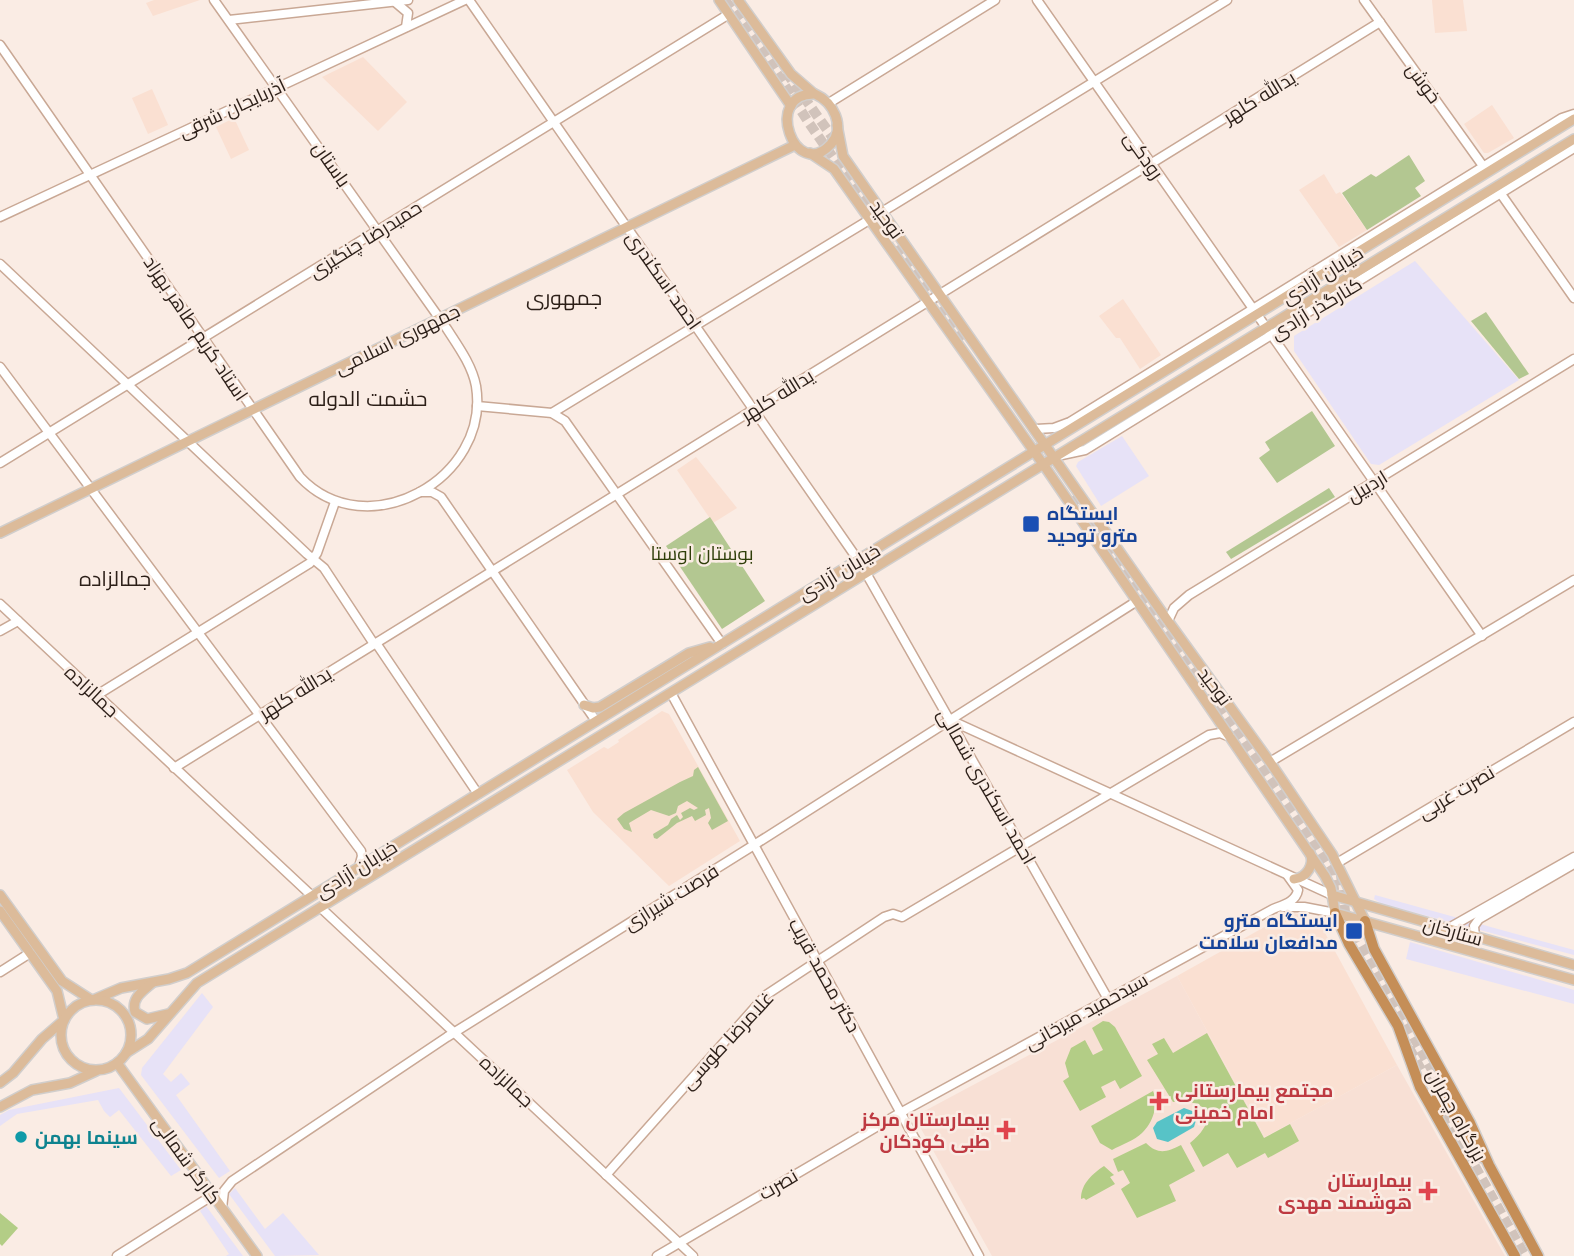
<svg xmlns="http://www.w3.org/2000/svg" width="1574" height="1256" font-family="Quicksand,Cairo,sans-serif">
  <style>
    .commercial { fill: #e7e2f7 }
    .built { fill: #fae0d2 }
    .medical { fill: #f8e0d5 }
    .green { fill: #b3c791 }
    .forest { fill: #b3cd86 }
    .water { fill: #57c3c7 }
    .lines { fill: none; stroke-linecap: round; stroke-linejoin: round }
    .highway-tunnel { stroke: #d1c3bb; stroke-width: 10; stroke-dasharray: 10 5; stroke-linecap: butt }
    .secondary-casing { stroke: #c9a895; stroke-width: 11 }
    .primary-casing { stroke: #d1cecc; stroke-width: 12 }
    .highway-casing { stroke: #d1cecc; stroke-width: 13 }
    .secondary { stroke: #fff; stroke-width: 8 }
    .primary { stroke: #dcbb9a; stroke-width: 9 }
    .highway { stroke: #c58e57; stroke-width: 10 }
    .transit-dot { fill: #1a4fb4; stroke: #faece4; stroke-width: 2.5 }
    .health-dot { fill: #e0444e; stroke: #faece4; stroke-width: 2.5 }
    .culture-dot { fill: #0f9aa8; stroke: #faece4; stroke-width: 2.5 }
    .labels { text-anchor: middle; stroke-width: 5; stroke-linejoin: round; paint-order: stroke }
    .street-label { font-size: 19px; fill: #2c1f18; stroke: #faece4 }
    .transit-label { font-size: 19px; font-weight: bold; fill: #164399; stroke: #faece4; text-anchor: start }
    .park-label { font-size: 19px; fill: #2f3e09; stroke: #faece4 }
    .health-label { font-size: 19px; font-weight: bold; fill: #be3a42; stroke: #faece4; text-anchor: end }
    .culture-label { font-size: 19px; font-weight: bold; fill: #0d838f; stroke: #faece4; text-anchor: start }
    .neighbourhood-label { font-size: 21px; fill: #2c1f18; stroke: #faece4 }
  </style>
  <rect width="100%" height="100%" fill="#faece4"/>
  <!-- commercial -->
  <g class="commercial">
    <polygon points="1415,261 1519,380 1379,465 1371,464 1294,351 1294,336"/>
    <polygon points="1122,436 1149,476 1101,506 1076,466 1078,462"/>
    <polygon points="1375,895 1574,950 1574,955 1382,904 1374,899"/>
    <polygon points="1410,942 1574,990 1574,1004 1406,959"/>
    <polygon points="202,993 213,1007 163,1074 171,1082 181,1073 190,1084 176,1095 230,1171 219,1178 141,1075 142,1068"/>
    <polygon points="119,1088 181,1170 171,1176 119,1110 110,1117 104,1111 98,1100 17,1114 0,1126 0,1115 9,1110"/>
    <polygon points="235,1188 265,1229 283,1213 319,1255 275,1256 229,1194"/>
    <polygon points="206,1206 243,1256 226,1256 229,1254 200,1211"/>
  </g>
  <!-- built -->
  <g class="built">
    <polygon points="154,0 200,0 153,16 146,3"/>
    <polygon points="1432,0 1463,0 1467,31 1435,33"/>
    <polygon points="363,57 407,102 378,131 322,77"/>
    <polygon points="152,89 168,125 148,134 132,98"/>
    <polygon points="1492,105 1514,138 1488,153 1484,153 1464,124"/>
    <polygon points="234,118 249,150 231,159 216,127"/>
    <polygon points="1324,174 1336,194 1340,192 1367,230 1339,247 1299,190"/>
    <polygon points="1123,299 1161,355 1140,369 1120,338 1116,338 1099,316"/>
    <polygon points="696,457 737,508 713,523 677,470"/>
    <polygon points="662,711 669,714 740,841 669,886 593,812 567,770 604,747 608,749 619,742 618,740"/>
    <polygon points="1291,912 1318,920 1397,1065 1265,1137 1177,976"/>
  </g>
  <!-- medical -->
  <polygon class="medical" points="1177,976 1265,1137 1397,1065 1505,1256 992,1256 915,1118 917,1115"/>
  <!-- green -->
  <g class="green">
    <polygon points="1409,155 1425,181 1415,188 1421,196 1367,230 1342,193 1371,174 1376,177"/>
    <polygon points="1486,312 1529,374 1519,379 1471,321"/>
    <polygon points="1312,411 1335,446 1277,483 1259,458 1270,450 1265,442"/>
    <polygon points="1329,488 1335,497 1231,559 1226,552"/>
    <polygon points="710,517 765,601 722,629 666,546"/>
    <polygon points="698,767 728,821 712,830 708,823 711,818 709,808 705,810 706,815 695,821 692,816 677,823 657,839 654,838 653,834 668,825 671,819 677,815 680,820 683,817 681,813 690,808 694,810 698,808 687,801 678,806 676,813 669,816 651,810 629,823 632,832 624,829 617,819 624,813 680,782 693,776 694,770"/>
  </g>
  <!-- forest -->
  <g class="forest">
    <polygon points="1103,1021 1109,1022 1115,1027 1142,1076 1120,1089 1115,1080 1101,1087 1106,1097 1080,1111 1063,1081 1069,1077 1065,1063 1071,1048 1085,1040 1093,1055 1103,1050 1092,1028"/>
    <path d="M1207,1033L1264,1138L1290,1124L1299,1141L1268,1158L1265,1153L1237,1168L1228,1153L1203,1167L1190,1143C1219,1120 1210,1098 1173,1102L1147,1060L1158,1054L1152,1044L1164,1038L1173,1053Z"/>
    <path d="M1153,1091C1159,1104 1153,1123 1142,1133C1135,1140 1121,1145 1112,1150L1100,1143L1091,1126Z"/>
    <path d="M1146,1143C1158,1155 1167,1152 1181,1145L1195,1171L1169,1185L1176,1201L1137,1218L1121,1189L1130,1183L1123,1170L1118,1172L1113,1159Z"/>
    <path d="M1104,1166L1114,1175L1110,1177L1115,1184L1086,1200L1084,1198L1081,1199C1081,1184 1092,1174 1104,1166Z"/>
    <polygon points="0,1213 18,1228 2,1246 0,1244"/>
  </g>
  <!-- water -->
  <polygon class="water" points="1184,1108 1195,1112 1197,1117 1194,1127 1168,1142 1157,1139 1153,1128 1157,1122"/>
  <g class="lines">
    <!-- highway-tunnel -->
    <g class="highway-tunnel">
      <polyline points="725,0 765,55 809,123 964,345"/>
      <polyline points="786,72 838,145"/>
      <polyline points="1070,498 1127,571 1308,835 1332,874 1335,897"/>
      <polyline points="1341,875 1345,912 1352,927 1450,1102"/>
      <polyline points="1409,1048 1525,1256"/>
    </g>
    <defs>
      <g id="secondary">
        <polyline points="469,0 858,560"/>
        <polyline points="1037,0 1482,636"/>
        <polyline points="1364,0 1483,166"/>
        <polyline points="395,2 408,13 406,27"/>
        <polyline points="229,20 408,0"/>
        <path d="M0,45L300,477C367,548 491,478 476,386C472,365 458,346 447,329L214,0"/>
        <polyline points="829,103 995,0"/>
        <polyline points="1501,194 1574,298"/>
        <polyline points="882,212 1227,0"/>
        <polyline points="0,217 465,0"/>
        <polyline points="0,264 307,554 324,568 374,644"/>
        <polyline points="0,367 361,851 362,856 359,867"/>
        <polyline points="477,406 552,413 565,421 722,644"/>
        <polyline points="552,413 869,220"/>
        <polyline points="1036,429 1054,428 1070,422 1562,118 1574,114"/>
        <polyline points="1057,456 1085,450 1574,148"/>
        <polyline points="0,463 729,14"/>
        <polyline points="420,492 432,492 441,497 596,721"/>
        <polyline points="866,573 1108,999"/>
        <polyline points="0,604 312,896"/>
        <polyline points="1168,621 1174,608 1189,595 1574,359"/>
        <polyline points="0,631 18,621"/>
        <polyline points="376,643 478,794"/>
        <polyline points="671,693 979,1256"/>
        <polyline points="97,695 310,563 317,553 335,502"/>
        <polyline points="950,720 1332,895"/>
        <polyline points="1270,762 1574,580"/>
        <polyline points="174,768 1380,22"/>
        <polyline points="1337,863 1574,722"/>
        <polyline points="1283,907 1304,907 1335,913"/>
        <polyline points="321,908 693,1256"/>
        <polyline points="1447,929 1574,857"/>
        <polyline points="1475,937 1474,926 1479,919 1574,864"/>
        <polyline points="0,972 30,953"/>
        <polyline points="606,1175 766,995 884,917 893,914 902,917 1209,735 1220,733 1230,737"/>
        <polyline points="222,1208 224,1191 232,1181 447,1037 754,845 1137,601"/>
        <polyline points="117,1256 213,1195"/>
        <path d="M657,1256L900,1113L1273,909C1283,905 1296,902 1298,890L1288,876"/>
      </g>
      <g id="primary">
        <polyline points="719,0 791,106"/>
        <polyline points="738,0 791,74 813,93"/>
        <path d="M815,94C833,102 846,126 831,144C795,184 762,92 815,94Z"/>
        <polyline points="837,125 843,156 1168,621 1270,762 1332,854 1365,921"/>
        <polyline points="810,153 834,169 1043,464 1325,876 1331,888 1335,913 1574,980"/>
        <polyline points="0,533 795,145"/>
        <polyline points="584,705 593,708 600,707 689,653 710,647"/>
        <path d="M1294,879C1307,878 1315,864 1310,853"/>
        <polyline points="0,895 62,981 90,999 93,1000 121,988 169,979 187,973 1574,119"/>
        <polyline points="1332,895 1574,965"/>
        <polyline points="0,911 57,991 64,1020 42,1039 13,1073 0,1083"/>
        <path d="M152,983C143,991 131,998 135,1012L147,1019L168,1014"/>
        <circle cx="96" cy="1035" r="35"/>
        <polyline points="126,1053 148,1039 197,983 1574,139"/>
        <polyline points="117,1063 257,1256"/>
        <polyline points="0,1107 32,1090 70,1083 96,1071"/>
      </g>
      <g id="highway">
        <polyline points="1335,913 1349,944 1398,1026 1420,1087 1515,1256"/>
        <polyline points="1365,921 1374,949 1470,1123 1489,1165 1538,1256"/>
        <polyline points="1440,1112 1435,1100 1440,1095 1445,1099 1470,1143 1481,1157"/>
      </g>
    </defs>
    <!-- secondary casing -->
    <use href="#secondary" class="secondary-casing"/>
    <!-- primary casing -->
    <use href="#primary" class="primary-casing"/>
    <!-- highway casing -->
    <use href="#highway" class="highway-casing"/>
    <!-- secondary -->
    <use href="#secondary" class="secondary"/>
    <!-- primary -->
    <use href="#primary" class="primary"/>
    <!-- highway -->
    <use href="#highway" class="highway"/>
  </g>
  <!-- markers -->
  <g class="transit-dot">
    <rect x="1022" y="515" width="18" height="18" rx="3.5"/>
    <rect x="1345" y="922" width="18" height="18" rx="3.5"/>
  </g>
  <g class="health-dot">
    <path d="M1155.5 1090.5h7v7h7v7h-7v7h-7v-7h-7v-7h7z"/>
    <path d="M1002.5 1119.5h7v7h7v7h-7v7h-7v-7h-7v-7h7z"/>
    <path d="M1424.5 1180.5h7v7h7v7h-7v7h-7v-7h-7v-7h7z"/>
  </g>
  <circle class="culture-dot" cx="21" cy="1137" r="7"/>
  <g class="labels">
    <!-- street labels -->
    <g class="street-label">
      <text transform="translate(1424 83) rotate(54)" y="7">خوش</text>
      <text transform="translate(1259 97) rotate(-32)" y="7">یدالله کلهر</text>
      <text transform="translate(232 108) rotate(-25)" y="7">آذربایجان شرقی</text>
      <text transform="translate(1144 155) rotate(55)" y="7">رودکی</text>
      <text transform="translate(332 164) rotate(55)" y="7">باستان</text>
      <text transform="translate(887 219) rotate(54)" y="7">توحید</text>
      <text transform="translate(365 239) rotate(-32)" y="7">حمیدرضا چنگیزی</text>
      <text transform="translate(1322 275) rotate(-32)" y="7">خیابان آزادی</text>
      <text transform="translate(664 280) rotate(55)" y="7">احمد اسکندری</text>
      <text transform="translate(1316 308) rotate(-31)" y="7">کنارگذر آزادی</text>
      <text transform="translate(196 328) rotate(56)" y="7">استاد کریم طاهر بهزاد</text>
      <text transform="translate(397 339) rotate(-26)" y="7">جمهوری اسلامی</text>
      <text transform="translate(777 395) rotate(-32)" y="7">یدالله کلهر</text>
      <text transform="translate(1367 486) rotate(-31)" y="7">اردبیل</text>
      <text transform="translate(839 572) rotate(-31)" y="7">خیابان آزادی</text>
      <text transform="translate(1215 686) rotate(53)" y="7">توحید</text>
      <text transform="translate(92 691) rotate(43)" y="7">جمالزاده</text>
      <text transform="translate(295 693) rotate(-32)" y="7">یدالله کلهر</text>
      <text transform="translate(987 786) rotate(60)" y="7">احمد اسکندری شمالی</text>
      <text transform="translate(1456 792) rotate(-31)" y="7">نصرت غربی</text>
      <text transform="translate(356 869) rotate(-32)" y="7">خیابان آزادی</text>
      <text transform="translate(671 897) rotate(-32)" y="7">فرصت شیرازی</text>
      <text transform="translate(1453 931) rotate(16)" y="7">ستارخان</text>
      <text transform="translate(825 975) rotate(61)" y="7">دکتر محمد قریب</text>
      <text transform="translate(1086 1011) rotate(-29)" y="7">سیدحمید میرخانی</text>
      <text transform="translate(727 1040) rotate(-47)" y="7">غلامرضا طوسی</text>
      <text transform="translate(507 1081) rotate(43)" y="7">جمالزاده</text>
      <text transform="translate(1457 1115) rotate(61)" y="7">بزرگراه چمران</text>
      <text transform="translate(187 1160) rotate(54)" y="7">کارگر شمالی</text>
      <text transform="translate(778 1184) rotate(-30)" y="7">نصرت</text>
    </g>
    <!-- transit labels -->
    <g class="transit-label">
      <text x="1047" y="520">ایستگاه<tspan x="1047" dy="22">مترو توحید</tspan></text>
      <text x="1338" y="927" text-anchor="end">ایستگاه مترو<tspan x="1338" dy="22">مدافعان سلامت</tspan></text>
    </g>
    <!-- park labels -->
    <g class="park-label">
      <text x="702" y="560">بوستان اوستا</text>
    </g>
    <!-- health labels -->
    <g class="health-label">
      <text x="1175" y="1097" text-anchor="start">مجتمع بیمارستانی<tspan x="1175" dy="22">امام خمینی</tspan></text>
      <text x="990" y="1126">بیمارستان مرکز<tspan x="990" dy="22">طبی کودکان</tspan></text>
      <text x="1412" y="1187">بیمارستان<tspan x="1412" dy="22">هوشمند مهدی</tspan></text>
    </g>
    <!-- culture labels -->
    <g class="culture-label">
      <text x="35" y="1144">سینما بهمن</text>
    </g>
    <!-- neighbourhood labels -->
    <g class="neighbourhood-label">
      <text x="564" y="305">جمهوری</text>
      <text x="368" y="406">حشمت الدوله</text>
      <text x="115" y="586">جمالزاده</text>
    </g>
  </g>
</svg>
